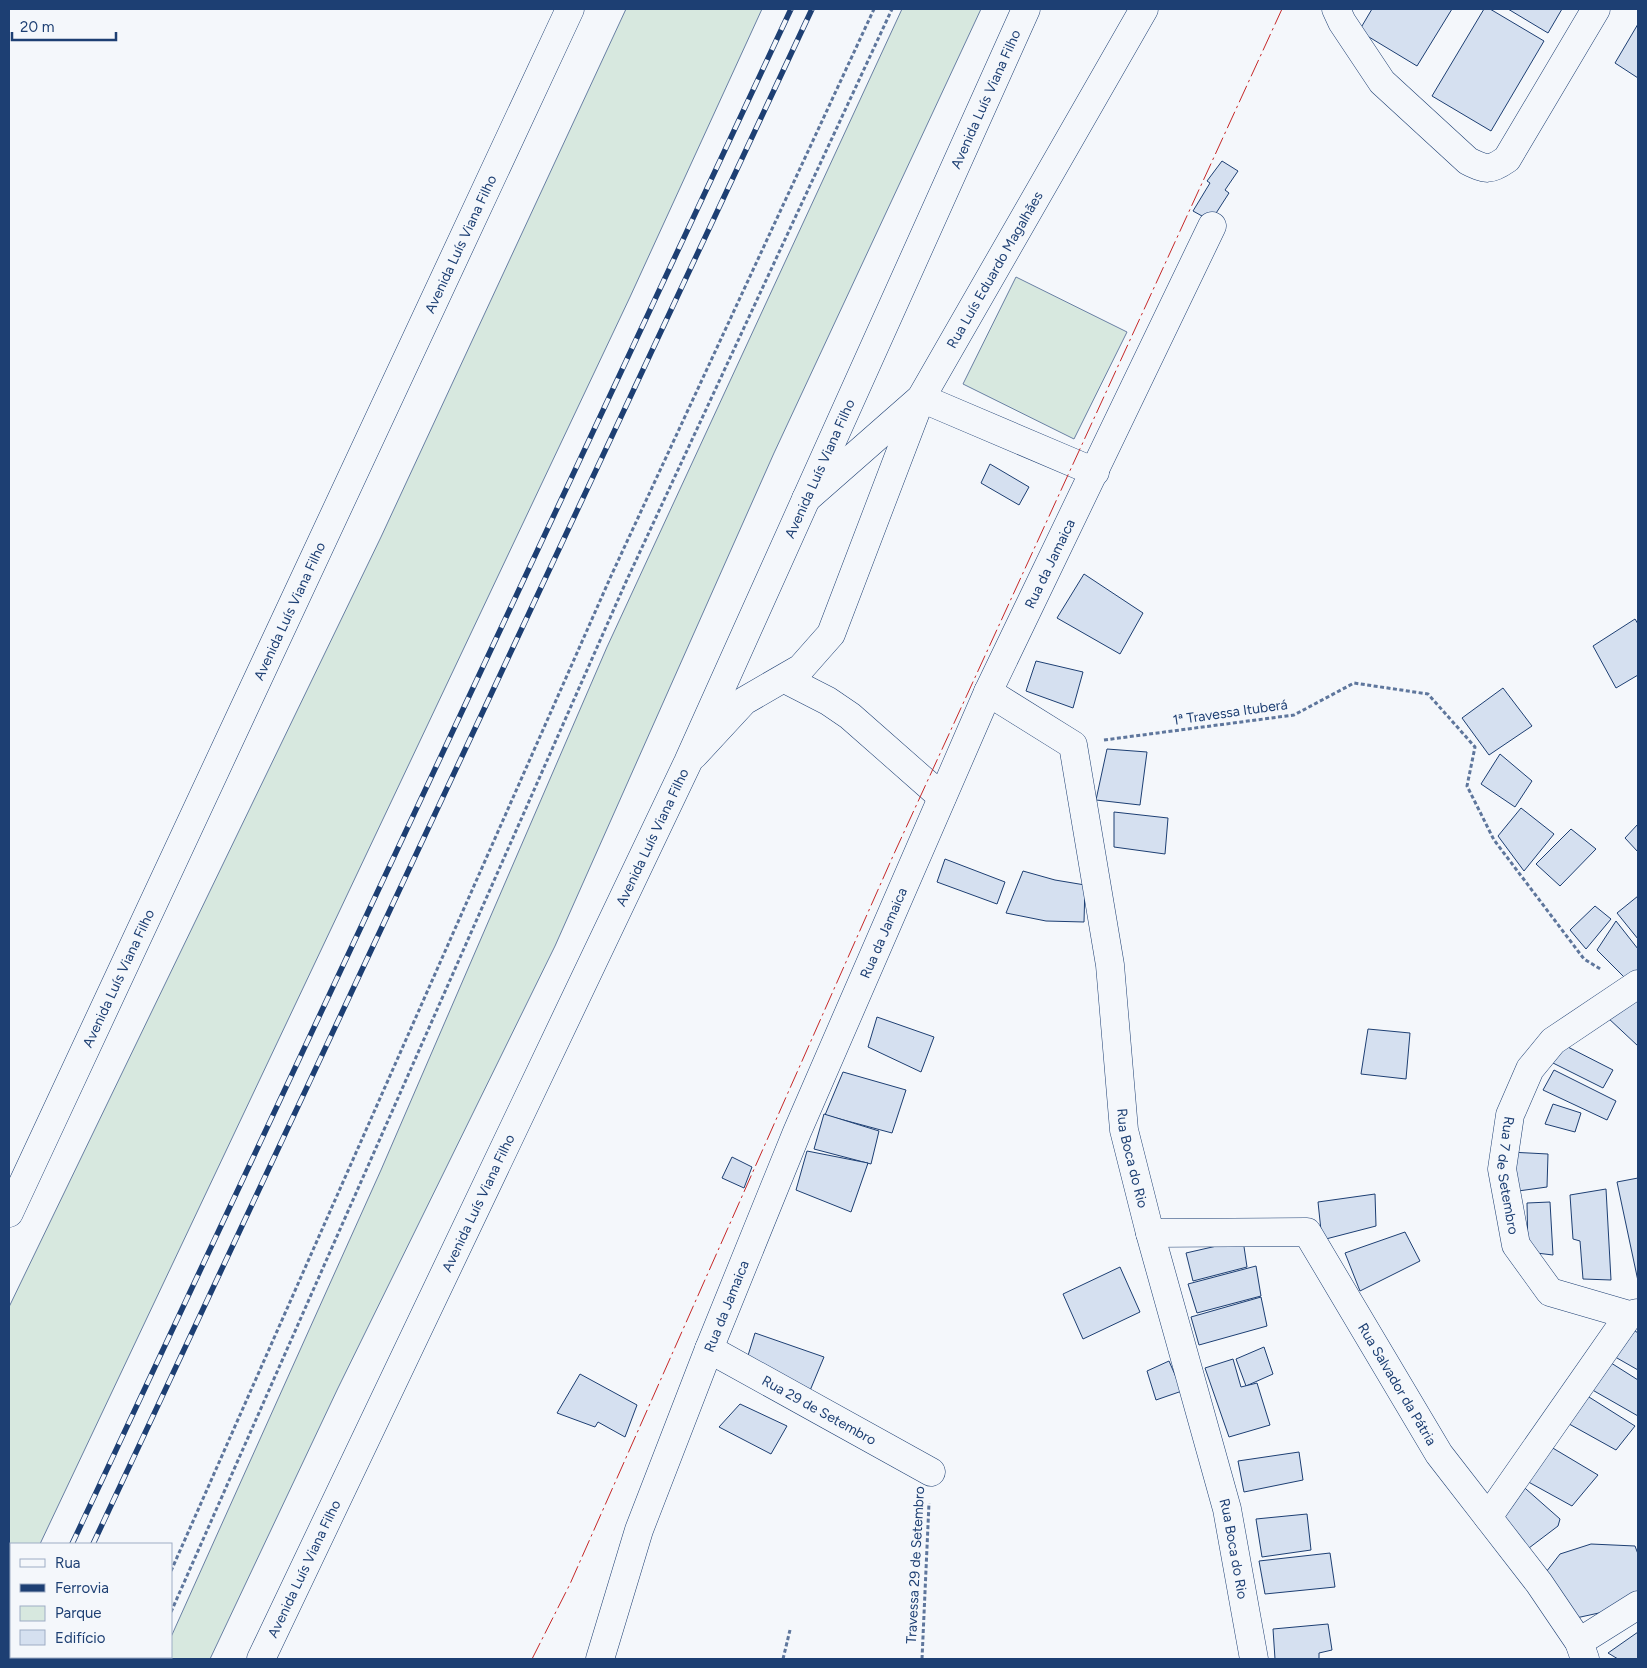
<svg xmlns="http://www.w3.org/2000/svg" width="1647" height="1668" font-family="Figtree,sans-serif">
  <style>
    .green { fill: #d7e8df; stroke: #687fa3 }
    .building { fill: #d5e0f0; stroke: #1d3f73 }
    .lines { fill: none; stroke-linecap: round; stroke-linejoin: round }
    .street-casing { stroke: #1d3f73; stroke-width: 29 }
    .secondary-casing { stroke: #1d3f73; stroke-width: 29 }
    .highway-casing { stroke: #1d3f73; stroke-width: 29 }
    .path { stroke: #5e769c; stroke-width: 3; stroke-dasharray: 4 2.5; stroke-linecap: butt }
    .street { stroke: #f4f7fb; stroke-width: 28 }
    .secondary { stroke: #f4f7fb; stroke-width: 28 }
    .highway { stroke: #f4f7fb; stroke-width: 28 }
    .rail-casing { stroke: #1d3f73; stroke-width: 5.5 }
    .rail { stroke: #f4f7fb; stroke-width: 4; stroke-dasharray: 11; stroke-linecap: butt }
    .power { stroke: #c62828; stroke-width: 1; stroke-dasharray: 18 4 2.5 4; stroke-linecap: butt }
    .labels { text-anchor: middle; stroke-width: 4; stroke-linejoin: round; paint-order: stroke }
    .street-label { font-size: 14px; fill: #1d3f73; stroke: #f4f7fb }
  </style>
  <rect width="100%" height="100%" fill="#f4f7fb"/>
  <!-- green -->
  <g class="green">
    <polygon points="626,9 762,9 630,297 40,1544 11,1544 11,1605 9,1610 9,1307 381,537"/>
    <polygon points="902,9 981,9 774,453 555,946 338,1388 210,1659 161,1659 163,1657 171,1657 171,1637 381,1170 607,647"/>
    <polygon points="1016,277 1127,332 1074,439 963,384"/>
  </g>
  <!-- building -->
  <g class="building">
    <polygon points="1372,9 1452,9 1417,66 1359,31"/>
    <polygon points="1484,9 1490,9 1544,41 1491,131 1432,96"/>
    <polygon points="1508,9 1562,9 1548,33"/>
    <polygon points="1638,24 1638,78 1615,63"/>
    <polygon points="1222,161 1238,171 1225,190 1229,193 1211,221 1193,211 1210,183 1207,181"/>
    <polygon points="990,464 1029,487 1019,505 981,483"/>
    <polygon points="1084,574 1143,613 1120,654 1057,618"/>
    <polygon points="1635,619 1638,624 1638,675 1616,688 1593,646"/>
    <polygon points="1036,661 1083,672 1073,708 1026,691"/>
    <polygon points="1503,688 1532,726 1489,755 1462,718"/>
    <polygon points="1107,749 1147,752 1140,805 1096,800"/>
    <polygon points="1500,754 1532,781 1515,807 1481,784"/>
    <polygon points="1521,808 1554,834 1524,871 1498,836"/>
    <polygon points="1114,812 1168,818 1165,854 1114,847"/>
    <polygon points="1638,824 1638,852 1625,838"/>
    <polygon points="1571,829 1596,849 1560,886 1536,864"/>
    <polygon points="945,859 1005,882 997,904 937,882"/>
    <polygon points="1023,871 1055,880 1085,885 1084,922 1046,921 1006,913"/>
    <polygon points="1638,896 1638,939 1617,913"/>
    <polygon points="1595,906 1611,919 1586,949 1570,930"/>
    <polygon points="1616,921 1638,949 1638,973 1627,980 1597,950"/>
    <polygon points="1638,999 1638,1046 1607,1017"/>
    <polygon points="877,1017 934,1037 921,1072 868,1047"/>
    <polygon points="1368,1029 1410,1033 1406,1079 1361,1074"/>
    <polygon points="1562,1044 1613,1070 1603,1088 1547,1060"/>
    <polygon points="1554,1070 1616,1101 1607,1120 1543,1090"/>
    <polygon points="843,1072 906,1090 892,1133 825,1115"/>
    <polygon points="1553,1104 1581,1113 1575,1132 1545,1124"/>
    <polygon points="824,1114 879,1131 871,1164 814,1149"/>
    <polygon points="807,1151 868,1163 851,1212 796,1190"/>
    <polygon points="1509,1152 1548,1154 1547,1187 1511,1192"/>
    <polygon points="732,1157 752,1167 744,1188 722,1178"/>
    <polygon points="1638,1178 1638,1281 1617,1182"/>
    <polygon points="1606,1189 1611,1280 1583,1279 1580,1241 1573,1239 1570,1195"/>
    <polygon points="1375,1194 1376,1226 1322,1240 1318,1202"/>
    <polygon points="1550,1202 1553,1255 1528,1252 1527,1203"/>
    <polygon points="1405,1232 1420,1261 1360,1291 1345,1253"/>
    <polygon points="1243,1240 1247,1267 1193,1281 1186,1253"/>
    <polygon points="1256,1266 1261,1296 1197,1313 1188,1284"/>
    <polygon points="1120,1267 1140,1312 1083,1339 1063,1294"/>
    <polygon points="1261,1297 1267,1326 1199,1345 1191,1317"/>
    <polygon points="1628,1326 1638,1333 1638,1370 1610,1354"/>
    <polygon points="755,1333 824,1357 809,1393 746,1362"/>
    <polygon points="1264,1347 1273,1374 1246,1386 1236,1359"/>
    <polygon points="1233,1359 1241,1387 1257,1383 1270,1425 1229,1437 1205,1368"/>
    <polygon points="1169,1361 1182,1391 1156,1400 1147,1371"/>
    <polygon points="1608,1361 1638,1380 1638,1416 1589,1388"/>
    <polygon points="580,1374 637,1405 625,1437 598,1422 595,1427 557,1413"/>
    <polygon points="1581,1392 1635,1426 1616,1450 1562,1420"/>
    <polygon points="740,1404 787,1426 771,1454 719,1427"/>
    <polygon points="1546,1444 1598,1475 1572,1506 1523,1479"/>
    <polygon points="1299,1452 1303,1480 1244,1492 1238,1461"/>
    <polygon points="1518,1482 1560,1519 1558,1526 1525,1551 1496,1518"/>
    <polygon points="1307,1514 1311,1550 1262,1557 1256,1519"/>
    <polygon points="1591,1544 1635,1546 1638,1554 1638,1591 1608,1611 1576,1618 1543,1576 1560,1554"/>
    <polygon points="1330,1553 1335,1587 1265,1594 1259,1561"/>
    <polygon points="1328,1624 1332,1650 1319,1653 1319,1659 1275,1659 1273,1629"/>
    <polygon points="1638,1632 1638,1659 1618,1659 1608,1653"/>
  </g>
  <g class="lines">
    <defs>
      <g id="street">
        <path d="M1336,9L1342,22L1382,82L1468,161C1486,170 1490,171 1507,159L1596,9"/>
        <polyline points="785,679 828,701 850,716 942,797"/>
        <path id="s1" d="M988,692L1073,745L1110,965L1124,1130L1150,1233L1227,1509L1254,1659"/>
        <polyline points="694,755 744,701 801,668 831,634 921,398 1095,472"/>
        <path id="s2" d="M1638,984L1553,1041L1530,1069L1510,1115L1502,1169L1516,1245L1550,1292L1629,1315L1638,1313"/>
        <path id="s3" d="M1150,1233L1307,1232L1439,1454L1539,1583L1579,1642L1585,1659"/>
        <path id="s4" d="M709,1349L931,1472"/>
        <polyline points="1488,1517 1629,1315"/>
        <polyline points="1579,1642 1638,1605"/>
        <path id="s5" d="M600,1659L639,1530L709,1349L797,1132L988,692L1212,226"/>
      </g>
      <g id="secondary">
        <path id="s6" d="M806,499L921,398L1144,9"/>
      </g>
      <g id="highway">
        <path id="s7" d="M9,1213L570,9"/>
        <path id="s8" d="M261,1659L688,762L1026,9"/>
      </g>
    </defs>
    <!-- street casing -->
    <use href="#street" class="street-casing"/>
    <!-- secondary casing -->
    <use href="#secondary" class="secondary-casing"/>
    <!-- highway casing -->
    <use href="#highway" class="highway-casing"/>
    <!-- path -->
    <g class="path">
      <polyline points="1104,740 1294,715 1354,683 1428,694 1475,747 1467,786 1494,840 1584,959 1602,970"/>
      <polyline points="171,1571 611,576 874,9"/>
      <polyline points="171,1612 625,584 892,9"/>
      <polyline points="132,1659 134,1657"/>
      <polyline points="150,1659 151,1657"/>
      <polyline points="783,1659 790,1630"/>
      <polyline points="922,1659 929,1503"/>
    </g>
    <!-- street -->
    <use href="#street" class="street"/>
    <!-- secondary -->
    <use href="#secondary" class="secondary"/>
    <!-- highway -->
    <use href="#highway" class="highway"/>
    <defs>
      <g id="rail">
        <polyline points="72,1544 791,9"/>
        <polyline points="93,1544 812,9"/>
        <polyline points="17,1659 19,1657"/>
        <polyline points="40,1659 41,1657"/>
      </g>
    </defs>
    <!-- rail casing -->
    <use href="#rail" class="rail-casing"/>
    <!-- rail -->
    <use href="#rail" class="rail"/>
    <!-- power -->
    <polyline class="power" points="532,1659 570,1584 893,856 1282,9"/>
  </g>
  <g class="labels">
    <!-- street labels -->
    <g class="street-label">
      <text dy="5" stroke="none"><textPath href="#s8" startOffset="1720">Avenida Luís Viana Filho</textPath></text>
      <text dy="5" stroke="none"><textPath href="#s7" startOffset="1069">Avenida Luís Viana Filho</textPath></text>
      <text dy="5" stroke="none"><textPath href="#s6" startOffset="301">Rua Luís Eduardo Magalhães</textPath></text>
      <text dy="5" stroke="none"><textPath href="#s8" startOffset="1315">Avenida Luís Viana Filho</textPath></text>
      <text dy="5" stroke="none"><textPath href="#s5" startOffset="1185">Rua da Jamaica</textPath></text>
      <text dy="5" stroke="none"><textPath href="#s7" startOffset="664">Avenida Luís Viana Filho</textPath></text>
      <text transform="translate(1230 712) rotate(-8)" y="5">1ª Travessa Ituberá</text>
      <text dy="5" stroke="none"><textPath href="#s8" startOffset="910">Avenida Luís Viana Filho</textPath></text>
      <text dy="5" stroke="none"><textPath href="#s5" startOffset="780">Rua da Jamaica</textPath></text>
      <text dy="5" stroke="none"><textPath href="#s7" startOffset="259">Avenida Luís Viana Filho</textPath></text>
      <text dy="5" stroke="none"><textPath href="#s1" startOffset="518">Rua Boca do Rio</textPath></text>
      <text dy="5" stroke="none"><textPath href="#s2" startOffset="250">Rua 7 de Setembro</textPath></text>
      <text dy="5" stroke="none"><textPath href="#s8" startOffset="505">Avenida Luís Viana Filho</textPath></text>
      <text dy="5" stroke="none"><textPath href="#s5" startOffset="375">Rua da Jamaica</textPath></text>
      <text dy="5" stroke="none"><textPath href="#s3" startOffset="334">Rua Salvador da Pátria</textPath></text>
      <text dy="5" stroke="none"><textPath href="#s4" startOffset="126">Rua 29 de Setembro</textPath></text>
      <text dy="5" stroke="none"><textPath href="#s1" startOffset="922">Rua Boca do Rio</textPath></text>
      <text transform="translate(915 1565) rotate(-87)" y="5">Travessa 29 de Setembro</text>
      <text dy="5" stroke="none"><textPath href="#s8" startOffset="100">Avenida Luís Viana Filho</textPath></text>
    </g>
  </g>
  <!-- border -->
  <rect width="1647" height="1668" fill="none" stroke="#1d3f73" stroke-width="20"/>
  <!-- legend -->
  <rect x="10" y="1543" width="162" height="115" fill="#f4f7fb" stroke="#9eadc5"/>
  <rect x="20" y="1559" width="25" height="8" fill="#f4f7fb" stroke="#9eadc5"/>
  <text x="55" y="1568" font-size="15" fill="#1d3f73">Rua</text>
  <rect x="20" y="1584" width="25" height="8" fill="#1d3f73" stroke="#9eadc5"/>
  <text x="55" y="1593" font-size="15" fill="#1d3f73">Ferrovia</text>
  <rect x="20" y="1606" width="25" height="15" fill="#d7e8df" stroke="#9eadc5"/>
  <text x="55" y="1618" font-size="15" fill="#1d3f73">Parque</text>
  <rect x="20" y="1630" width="25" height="15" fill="#d5e0f0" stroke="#9eadc5"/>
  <text x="55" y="1643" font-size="15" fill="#1d3f73">Edifício</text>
  <!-- scale -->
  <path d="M12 32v8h104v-8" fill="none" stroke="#1d3f73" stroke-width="2.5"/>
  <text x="20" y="32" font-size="15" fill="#1d3f73" stroke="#f4f7fb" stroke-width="4" paint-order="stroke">20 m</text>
</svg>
